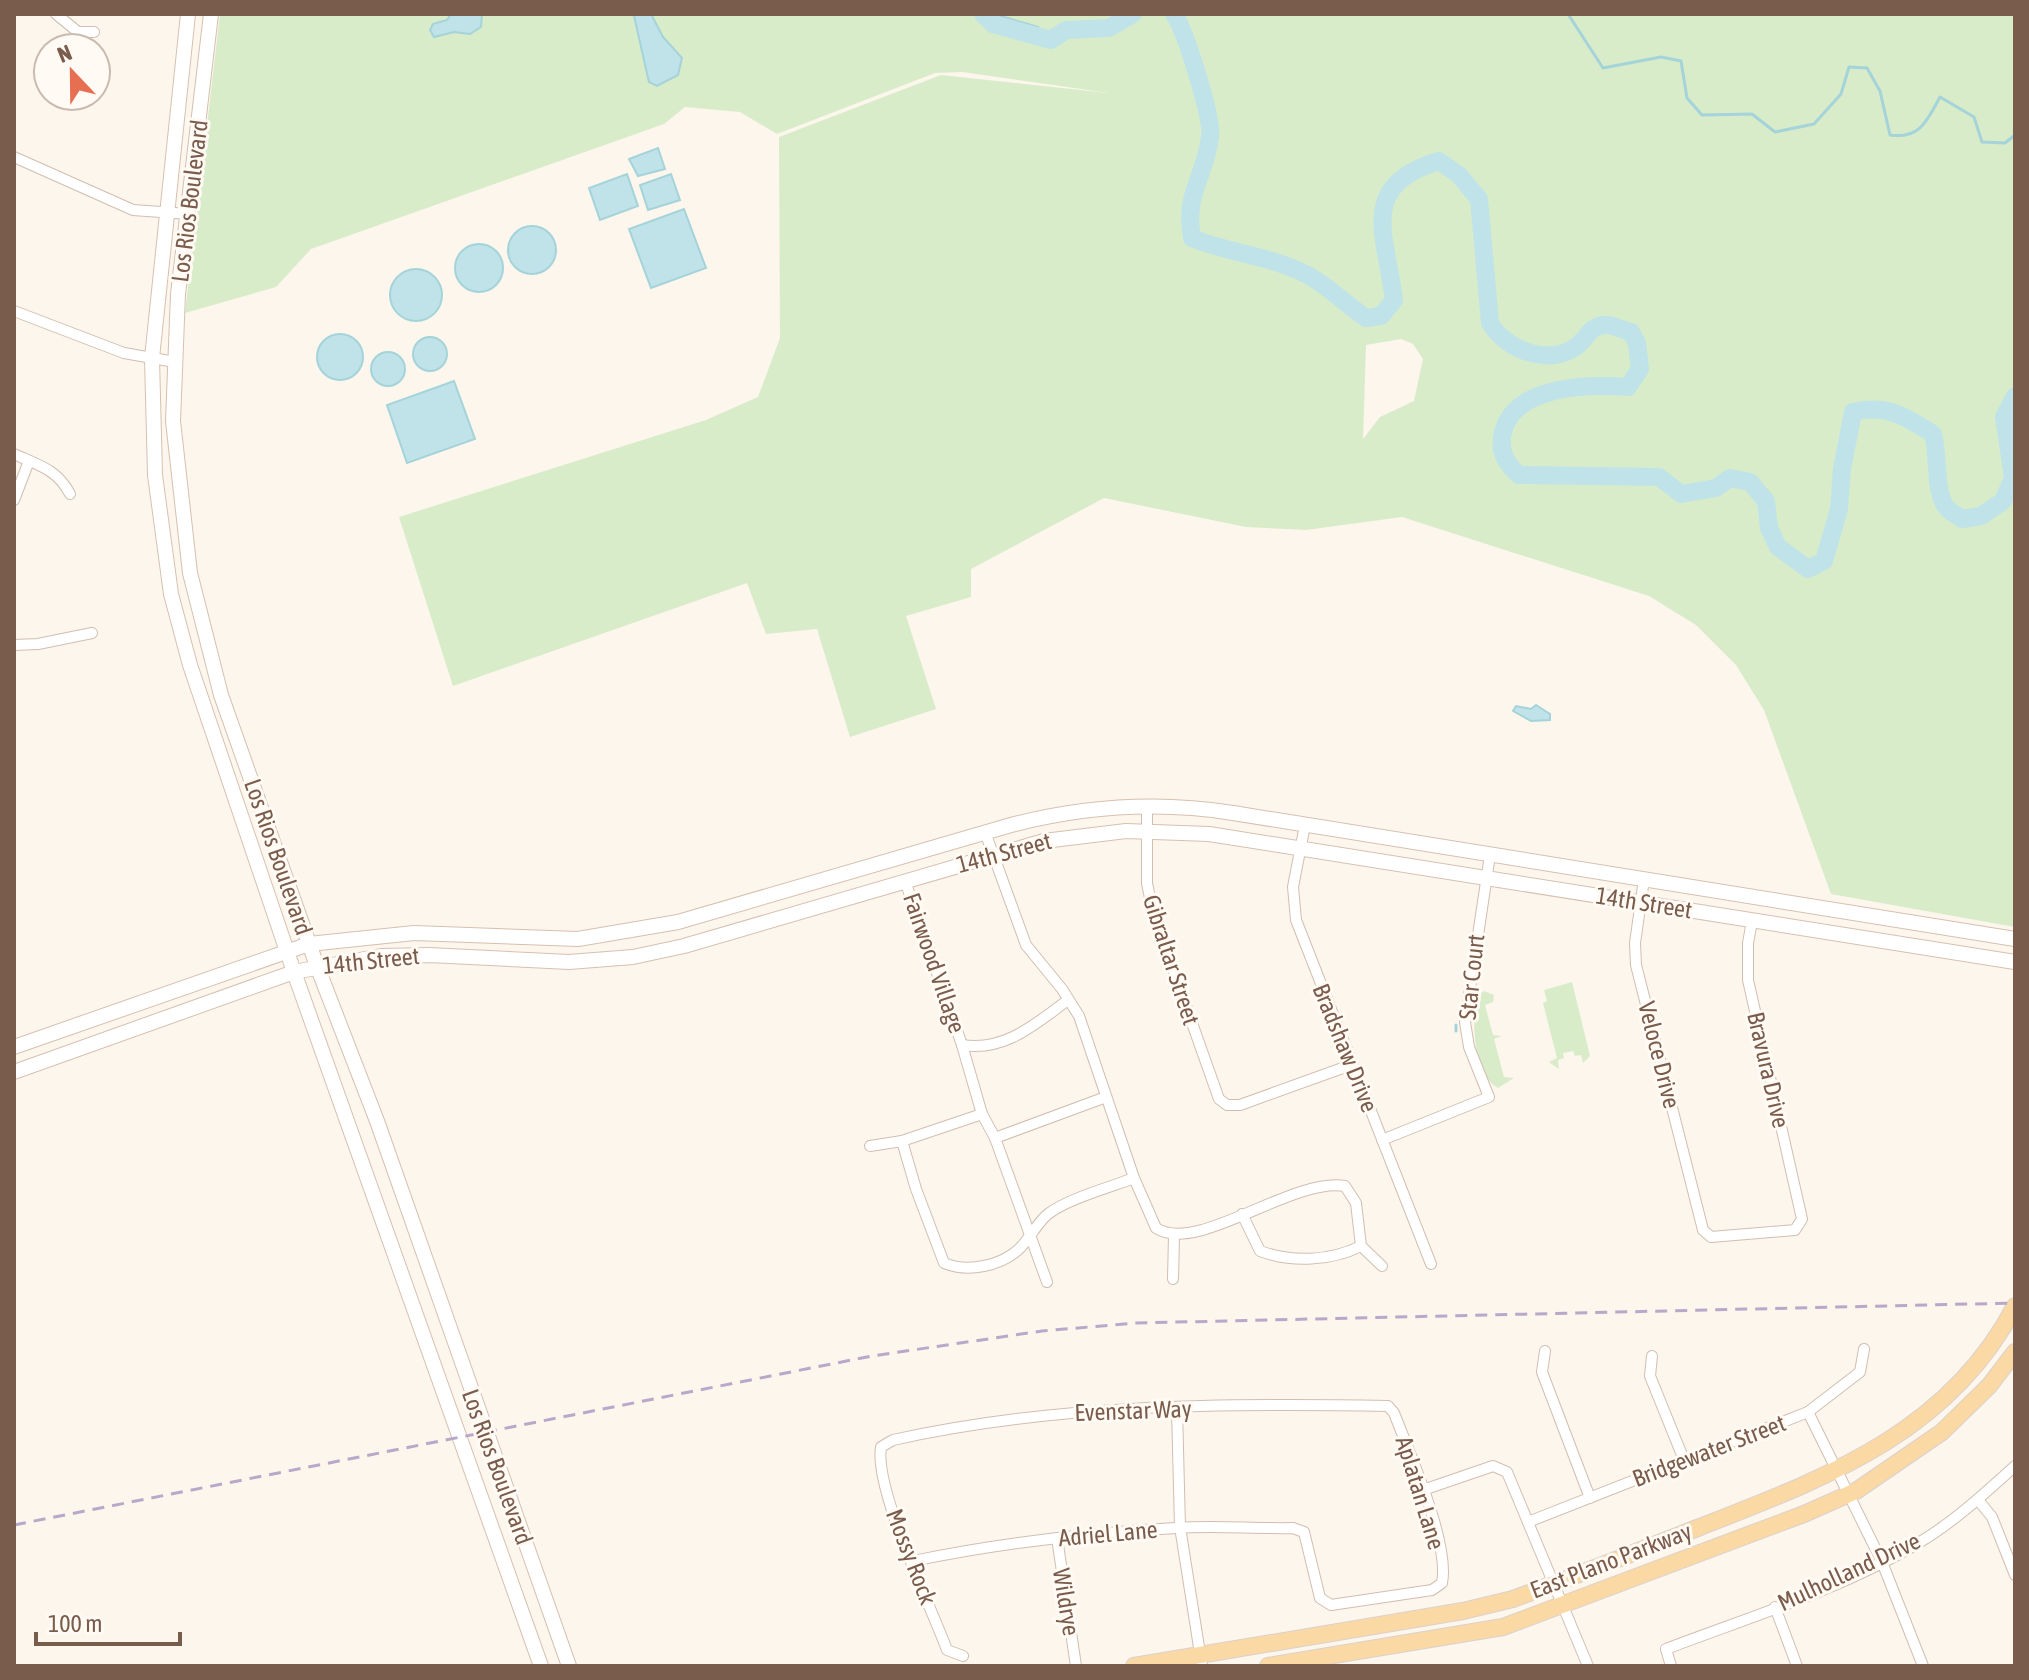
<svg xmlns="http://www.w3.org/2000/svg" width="2029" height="1680" font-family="'Asap Condensed',sans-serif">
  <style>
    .green { fill: #d8ecc9; fill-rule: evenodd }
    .water { fill: #bfe3e8; stroke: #a5d3da; stroke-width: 2 }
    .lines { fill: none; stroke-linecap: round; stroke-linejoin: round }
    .stream { stroke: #a5d3da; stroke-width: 3 }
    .river { stroke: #bfe3e8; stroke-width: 18 }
    .street-casing { stroke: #d1beb0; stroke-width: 12 }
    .secondary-casing { stroke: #d6c0b0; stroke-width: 16 }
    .primary-casing { stroke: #dad1cd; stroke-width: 18 }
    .street { stroke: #fff; stroke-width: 10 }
    .secondary { stroke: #fff; stroke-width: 14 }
    .primary { stroke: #fbd9a5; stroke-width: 16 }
    .rail { stroke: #b9a8c9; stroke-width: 3; stroke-dasharray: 12 8; stroke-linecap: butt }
    .labels { text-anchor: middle; stroke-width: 6; stroke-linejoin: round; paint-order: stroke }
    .street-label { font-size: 24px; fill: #7a5c4d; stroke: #fffaf3 }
  </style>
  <rect width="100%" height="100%" fill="#fdf6ec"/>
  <!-- green -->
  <g class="green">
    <path d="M220,14H2015V927L1831,894L1764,710L1736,665L1696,625L1649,596L1402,517L1306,530L1246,527L1104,498L971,569V597L906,616L936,709L850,737L817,629L766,634L747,583L453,686L399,517L706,420L758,397L780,338L779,137L941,75L1109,93L962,72L935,73L777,134L740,112L685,107L664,124L311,249L276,287L185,313ZM1401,339L1413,344L1423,359L1414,401L1380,417L1363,439L1366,345Z"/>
    <polygon points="1572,982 1590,1056 1583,1063 1581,1055 1575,1056 1573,1051 1563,1053 1564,1058 1558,1060 1559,1069 1549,1062 1557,1058 1543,1003 1547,1001 1544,990"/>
    <path d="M1484,991L1494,995L1493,1002L1485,1005L1493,1035L1502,1036L1494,1039L1504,1077L1514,1078L1498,1088C1473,1074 1472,1023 1476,998Z"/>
  </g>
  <!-- water -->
  <g class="water">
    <polygon points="451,14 482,14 481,27 470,34 454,32 434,37 430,30 433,24 447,20"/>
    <polygon points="637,14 651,14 663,37 682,58 678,75 657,86 649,82 634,16"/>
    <polygon points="976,14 994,14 1038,27 1033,40 998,31"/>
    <polygon points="658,148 665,169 638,176 629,159"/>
    <polygon points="627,174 638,206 600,220 589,188"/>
    <polygon points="671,174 680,200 648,210 640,185"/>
    <polygon points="684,209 706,268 651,288 629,229"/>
    <circle cx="532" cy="250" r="24"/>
    <circle cx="479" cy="268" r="24"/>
    <circle cx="416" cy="295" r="26"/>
    <circle cx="340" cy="357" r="23"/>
    <circle cx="430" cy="354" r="17"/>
    <circle cx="388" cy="369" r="17"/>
    <polygon points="454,381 475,439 407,463 387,405"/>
    <polygon points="1536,705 1550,714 1550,720 1531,721 1513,711 1516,706 1531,709"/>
  </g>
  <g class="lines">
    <!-- stream -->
    <g class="stream">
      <path d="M1568,14L1603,68L1661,57L1681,61L1687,98L1702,115L1752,114L1775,132L1814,124L1841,94L1849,67L1867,68L1880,91L1890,135C1920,139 1927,121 1940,97L1974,117L1982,142L2005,143L2015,135"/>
      <polyline points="1456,1025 1456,1031"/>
    </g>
    <!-- river -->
    <g class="river">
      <polyline points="983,14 993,24 1051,40 1066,30 1109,28 1133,14"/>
      <path d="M1174,14C1185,30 1213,118 1210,137C1205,178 1184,192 1192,238C1231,254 1274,256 1311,277C1330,288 1348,306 1366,318L1381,316L1394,300C1386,235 1357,185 1439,161L1459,175L1479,199L1490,323C1506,350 1549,367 1577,346C1587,338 1591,324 1607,325C1614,325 1624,331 1631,332L1637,343L1640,369L1628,387C1589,384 1515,385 1503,432C1498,450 1506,464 1519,475L1659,477L1681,494L1716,488L1730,478L1750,482L1766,501L1769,528L1778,547L1808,569L1824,561L1839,509L1842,469L1853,412C1886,404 1905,416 1933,434C1939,454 1934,491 1946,507C1949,511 1958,516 1962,519L1981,516L2003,501L2013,478L2004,417L2015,396"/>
    </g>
    <defs>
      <g id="street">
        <polyline points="56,14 78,32 94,32"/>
        <polyline points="14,157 133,210 189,214"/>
        <polyline points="14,311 124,353 175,362"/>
        <path d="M14,454C38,465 57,469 70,494"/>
        <polyline points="14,500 29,461"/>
        <polyline points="14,645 38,644 92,633"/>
        <polyline points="1147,806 1147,883 1153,913 1219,1099 1227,1105 1240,1105 1351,1065"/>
        <polyline points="1305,825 1293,887 1296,920 1431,1264"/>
        <path d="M985,832L1026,945L1062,989L1079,1016L1134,1178L1156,1228C1198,1255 1291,1177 1345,1186L1356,1203L1361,1246C1331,1261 1292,1263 1260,1251L1242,1214"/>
        <polyline points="1644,879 1635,943 1636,965 1703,1230 1711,1237 1795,1230 1802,1219 1748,980 1748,943 1752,921"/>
        <polyline points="905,881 962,1045 982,1114 995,1138 1047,1282"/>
        <path d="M962,1045C1005,1052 1035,1024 1068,1000"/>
        <polyline points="995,1138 1106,1097"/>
        <polyline points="1382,1140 1489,1097 1469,1047 1465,1022 1490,855"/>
        <path d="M902,1141L916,1189L944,1263C967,1273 1002,1266 1020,1248C1030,1238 1037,1223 1048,1214C1067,1199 1111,1187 1134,1178"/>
        <polyline points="870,1146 902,1141 982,1114"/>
        <polyline points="1361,1246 1382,1266"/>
        <polyline points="1173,1279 1174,1236"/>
        <polyline points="1545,1351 1542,1372 1590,1498"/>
        <polyline points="1652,1356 1650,1376 1684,1460"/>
        <polyline points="1177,1409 1180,1527 1202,1666"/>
        <polyline points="1808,1412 1882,1562 1923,1666"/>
        <polyline points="1423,1490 1493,1466 1507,1472 1588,1666"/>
        <polyline points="1978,1500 1992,1517 2015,1575"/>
        <polyline points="1528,1522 1808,1412 1860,1372 1864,1349"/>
        <polyline points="1057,1538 1076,1666"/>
        <path d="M913,1561C999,1543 1088,1533 1176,1528C1215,1525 1254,1529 1293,1528L1304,1532L1320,1598L1331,1605L1432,1590L1442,1583C1450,1543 1409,1452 1394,1413L1388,1406C1223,1403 1055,1404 893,1440L881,1447C874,1489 930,1604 947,1650L963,1656"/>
        <polyline points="1775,1607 1797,1666"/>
        <path d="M1671,1666L1666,1649C1750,1617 1842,1589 1920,1542C1955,1521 1985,1493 2015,1466"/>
      </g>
      <g id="secondary">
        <polyline points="188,14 152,358 155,475 171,594 190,665 294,972 541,1666"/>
        <polyline points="211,14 178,294 173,421 190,573 221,695 317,966 377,1121 569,1666"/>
        <path d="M14,1047L309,944L414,933L578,939L678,922L1011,825C1084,806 1158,801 1233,813L2015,939"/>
        <polyline points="14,1072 294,972 381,956 429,955 569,962 633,957 684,946 1044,841 1126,831 1209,834 2015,962"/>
      </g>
      <g id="primary">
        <path d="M1134,1666L1463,1611L1513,1599C1576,1576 1638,1551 1700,1527C1825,1478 1949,1433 2015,1306"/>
        <polyline points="1268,1666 1503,1627 1804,1514 1856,1491 1942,1432 1989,1386 2015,1352"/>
      </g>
    </defs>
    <!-- street casing -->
    <use href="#street" class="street-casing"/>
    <!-- secondary casing -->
    <use href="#secondary" class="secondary-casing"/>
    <!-- primary casing -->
    <use href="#primary" class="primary-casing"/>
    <!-- street -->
    <use href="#street" class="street"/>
    <!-- secondary -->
    <use href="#secondary" class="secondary"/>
    <!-- primary -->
    <use href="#primary" class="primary"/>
    <!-- rail -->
    <polyline class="rail" points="14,1525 872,1356 1042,1331 1136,1323 2015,1303"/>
  </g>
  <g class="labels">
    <!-- street labels -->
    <g class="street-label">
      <text transform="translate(190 201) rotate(-83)" y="8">Los Rios Boulevard</text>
      <text transform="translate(1004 853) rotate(-15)" y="8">14th Street</text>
      <text transform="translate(278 857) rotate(71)" y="8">Los Rios Boulevard</text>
      <text transform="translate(1644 903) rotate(9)" y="8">14th Street</text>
      <text transform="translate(1171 960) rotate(72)" y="8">Gibraltar Street</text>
      <text transform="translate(371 961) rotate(-6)" y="8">14th Street</text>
      <text transform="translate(934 963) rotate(71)" y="8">Fairwood Village</text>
      <text transform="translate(1472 977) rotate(-84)" y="8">Star Court</text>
      <text transform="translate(1345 1048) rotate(68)" y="8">Bradshaw Drive</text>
      <text transform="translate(1659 1055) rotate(76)" y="8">Veloce Drive</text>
      <text transform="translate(1768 1070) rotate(77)" y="8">Bravura Drive</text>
      <text transform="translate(1133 1411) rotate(-2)" y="8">Evenstar Way</text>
      <text transform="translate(1709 1451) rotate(-21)" y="8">Bridgewater Street</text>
      <text transform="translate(497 1467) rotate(70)" y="8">Los Rios Boulevard</text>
      <text transform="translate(1420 1493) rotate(73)" y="8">Aplatan Lane</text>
      <text transform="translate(1108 1534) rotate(-5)" y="8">Adriel Lane</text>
      <text transform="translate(911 1557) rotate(69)" y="8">Mossy Rock</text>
      <text transform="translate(1611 1561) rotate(-21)" y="8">East Plano Parkway</text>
      <text transform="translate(1849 1572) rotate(-25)" y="8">Mulholland Drive</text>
      <text transform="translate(1066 1602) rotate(81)" y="8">Wildrye</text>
    </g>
  </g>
  <!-- border -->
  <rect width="2029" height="1680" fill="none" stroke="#7a5c4d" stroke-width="32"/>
  <!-- north arrow -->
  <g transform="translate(72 72) rotate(338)"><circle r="38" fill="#fffaf3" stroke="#cabbb1" stroke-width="2"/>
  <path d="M0-6L14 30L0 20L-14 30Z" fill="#e76f51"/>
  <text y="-12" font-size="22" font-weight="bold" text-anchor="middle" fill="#7a5c4d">N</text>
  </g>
  <!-- scale -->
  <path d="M36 1632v12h144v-12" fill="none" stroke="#7a5c4d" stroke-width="4"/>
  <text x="48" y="1632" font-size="24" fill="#7a5c4d" stroke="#fffaf3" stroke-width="6" paint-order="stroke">100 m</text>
</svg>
